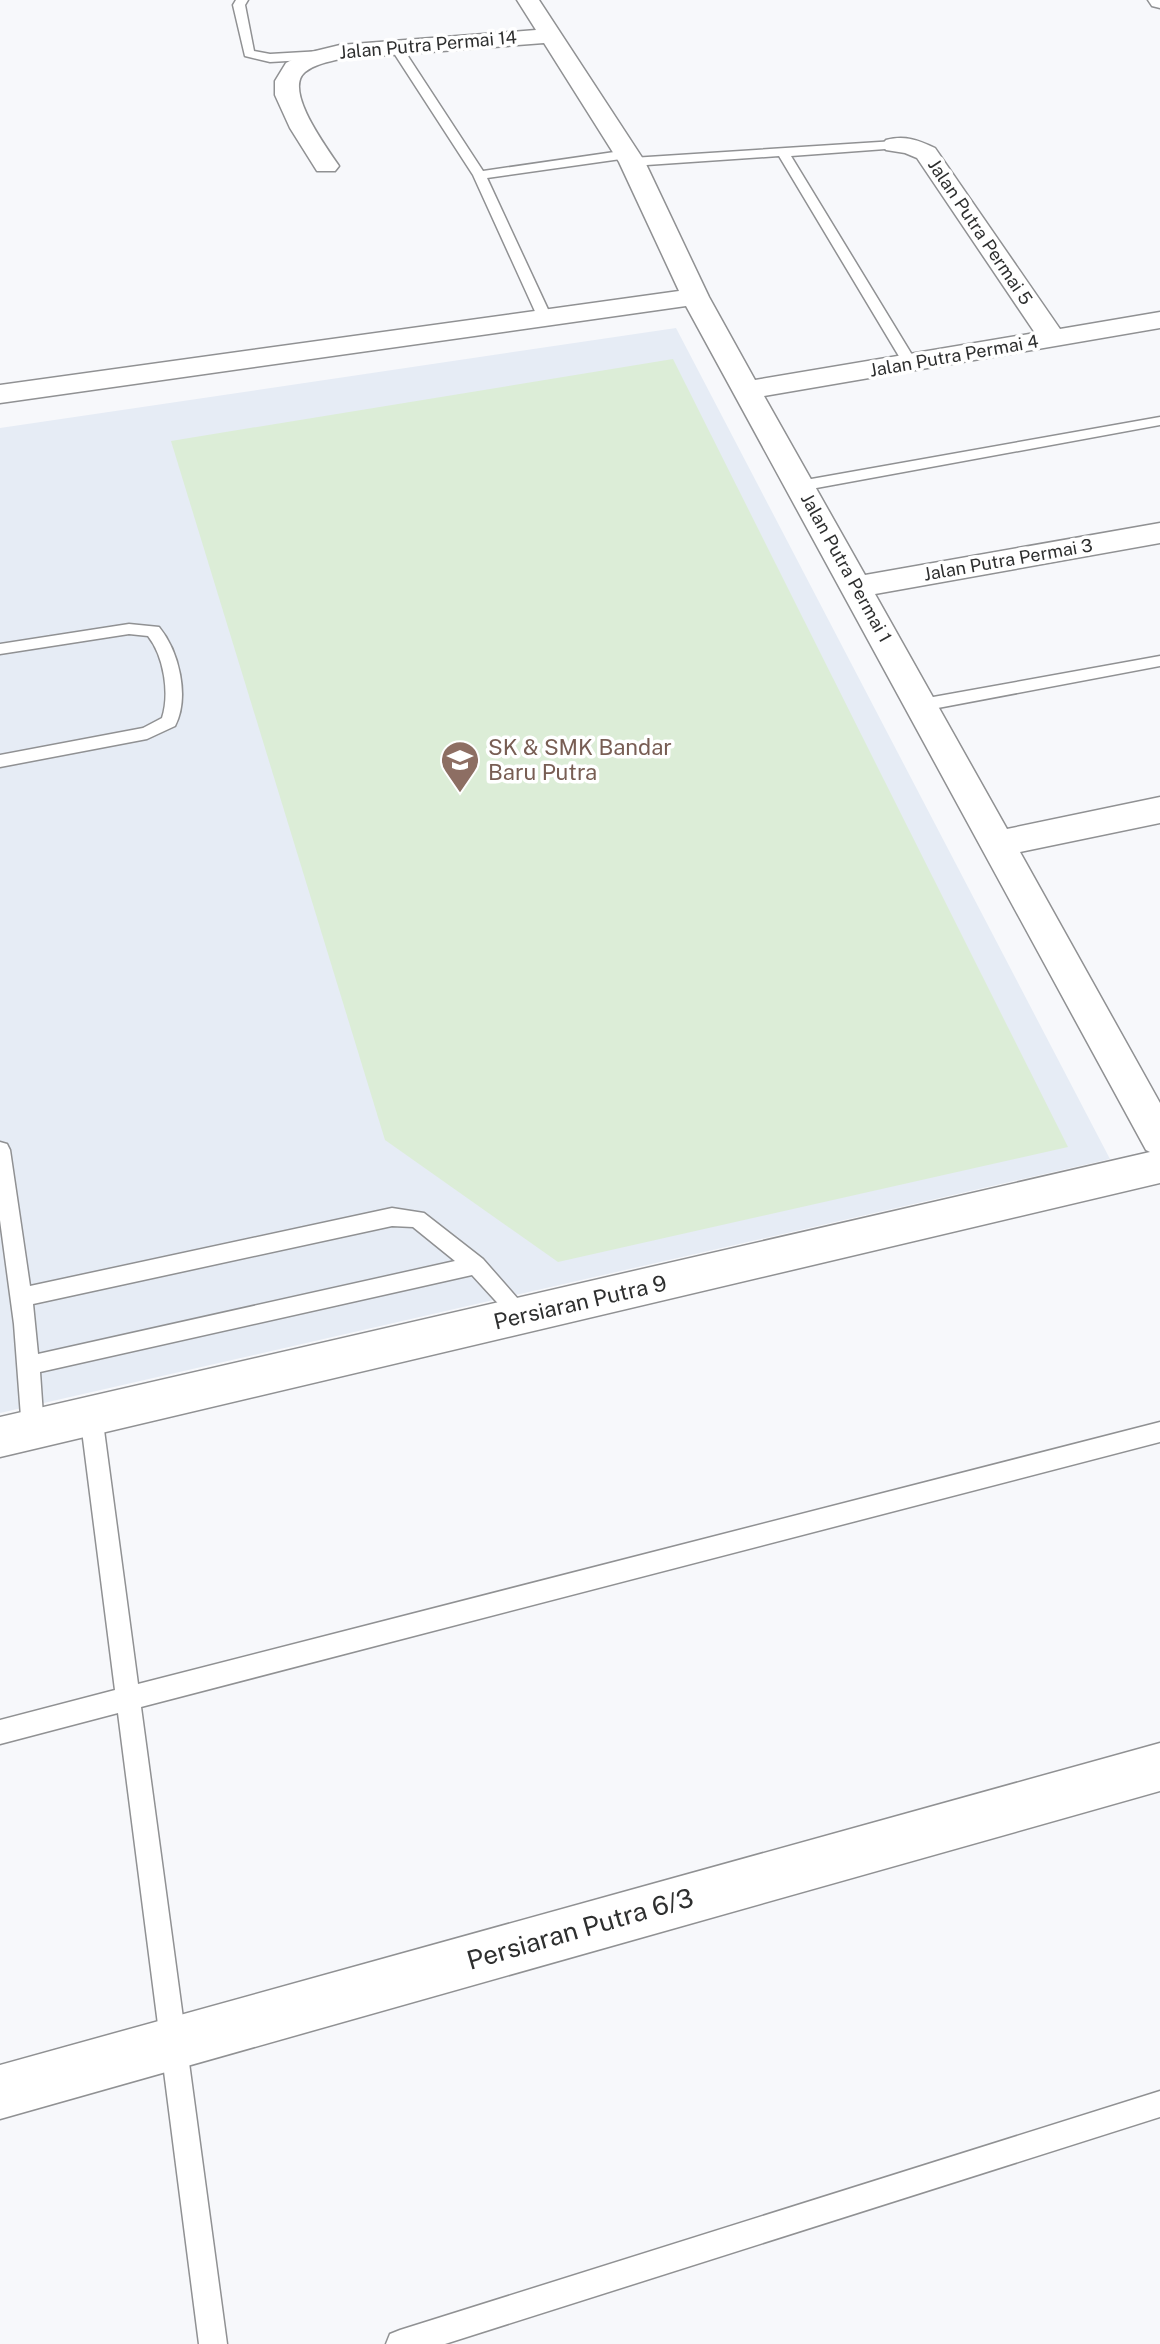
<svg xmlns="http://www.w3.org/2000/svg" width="1160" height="2344" font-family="'Public Sans',sans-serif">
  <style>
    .built { fill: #e6ecf5 }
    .green { fill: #dcedd7 }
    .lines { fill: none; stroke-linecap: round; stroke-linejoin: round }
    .service-casing { stroke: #909193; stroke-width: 3 }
    .minor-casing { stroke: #909193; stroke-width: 3 }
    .service { fill: #fff; fill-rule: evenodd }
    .minor { fill: #fff; fill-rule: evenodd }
    .labels { text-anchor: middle; stroke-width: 7; stroke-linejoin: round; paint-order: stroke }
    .far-street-label { font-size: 18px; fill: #2e2f2f; stroke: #fff }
    .education-label { font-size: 22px; fill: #785e54; stroke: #fff; text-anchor: start }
    .street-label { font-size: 22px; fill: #2e2f2f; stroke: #fff }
    .near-street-label { font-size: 26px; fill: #2e2f2f; stroke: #fff }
  </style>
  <rect width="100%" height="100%" fill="#f7f8fb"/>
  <!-- built -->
  <polygon class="built" points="676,328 1110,1159 0,1413 0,428"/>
  <!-- green -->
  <polygon class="green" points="673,359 1068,1147 558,1262 385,1140 171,441"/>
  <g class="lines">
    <defs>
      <g id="service">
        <polygon points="236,0 248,0 245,5 254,51 270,54 322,51 328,55 322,59 270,62 245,56 233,5"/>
        <polygon points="392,44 400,44 483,171 628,150 634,154 628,158 487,178 552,318 550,321 538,318 473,175 390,47"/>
        <polygon points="895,141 901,145 899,148 791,156 917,363 910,367 903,363 779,156 632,166 626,162 632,158"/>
        <polygon points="1160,417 1160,425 800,491 792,486 800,481"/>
        <path d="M129,624L159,627C179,651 190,697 175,726L147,739L0,767V755L143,728L162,718C170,694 164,656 148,636L129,634L0,654V644Z"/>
        <polygon points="1160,656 1160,666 922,711 914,705 922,699"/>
        <path d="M0,1142L7,1144L10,1150L30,1286L392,1208L424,1213L483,1259L532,1315L528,1321L521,1324L514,1321L472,1275L40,1372L44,1430L41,1437L33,1440L25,1437L22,1430L14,1324L0,1220ZM392,1226L413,1227L455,1261L38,1354L33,1304Z"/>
        <polygon points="91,1405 99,1408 102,1415 138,1684 1160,1422 1160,1442 141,1707 227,2344 199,2344 118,1713 0,1744 0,1720 115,1690 80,1415 83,1408"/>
        <polygon points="1160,2091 1160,2117 445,2344 386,2344 390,2334 400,2330"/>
      </g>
      <g id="minor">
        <path d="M517,0H539L645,162L709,297L755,380L1035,333L917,158L905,153L886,150L882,145L886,140C905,135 918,140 935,148L1060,329L1160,312V328L764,396L865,575L1160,523V543L875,594L1007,829L1160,797V823L1020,852L1160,1103V1183L0,1457V1417L1150,1152L1146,1150L686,306L0,403V385L679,291L619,162L544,43L340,59C328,62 315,64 305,72C283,90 327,148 339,166L335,171H317L290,128L275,95V81L286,63L303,54L340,45L536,30Z"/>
        <polygon points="1148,0 1160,0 1160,8 1152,6"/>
        <polygon points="1160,1743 1160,1791 0,2119 0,2065"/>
      </g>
    </defs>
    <!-- service casing -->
    <use href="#service" class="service-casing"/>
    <!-- minor casing -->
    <use href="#minor" class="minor-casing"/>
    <!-- service -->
    <use href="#service" class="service"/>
    <!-- minor -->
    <use href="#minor" class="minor"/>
  </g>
  <!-- icons -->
  <defs>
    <symbol id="school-pin" viewBox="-11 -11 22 30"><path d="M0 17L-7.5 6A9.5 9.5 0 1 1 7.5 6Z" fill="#8d6e63" stroke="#fff"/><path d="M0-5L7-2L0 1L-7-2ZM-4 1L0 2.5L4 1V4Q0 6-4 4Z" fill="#fff"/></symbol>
  </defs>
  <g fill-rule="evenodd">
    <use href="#school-pin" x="438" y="738" width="44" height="60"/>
  </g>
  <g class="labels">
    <!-- far-street labels -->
    <g class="far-street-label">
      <text transform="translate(428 45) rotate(-5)" y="6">Jalan Putra Permai 14</text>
      <text transform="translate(980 232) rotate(56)" y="6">Jalan Putra Permai 5</text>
      <text transform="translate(954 356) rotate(-10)" y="6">Jalan Putra Permai 4</text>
      <text transform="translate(1008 560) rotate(-10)" y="6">Jalan Putra Permai 3</text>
      <text transform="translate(846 568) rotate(61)" y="6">Jalan Putra Permai 1</text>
    </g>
    <!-- education labels -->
    <g class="education-label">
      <text x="488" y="755">SK &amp; SMK Bandar<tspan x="488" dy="25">Baru Putra</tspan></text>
    </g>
    <!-- street labels -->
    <g class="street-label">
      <text transform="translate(580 1302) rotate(-13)" y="8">Persiaran Putra 9</text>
    </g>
    <!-- near-street labels -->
    <g class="near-street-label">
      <text transform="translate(580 1929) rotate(-16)" y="9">Persiaran Putra 6/3</text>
    </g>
  </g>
</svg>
